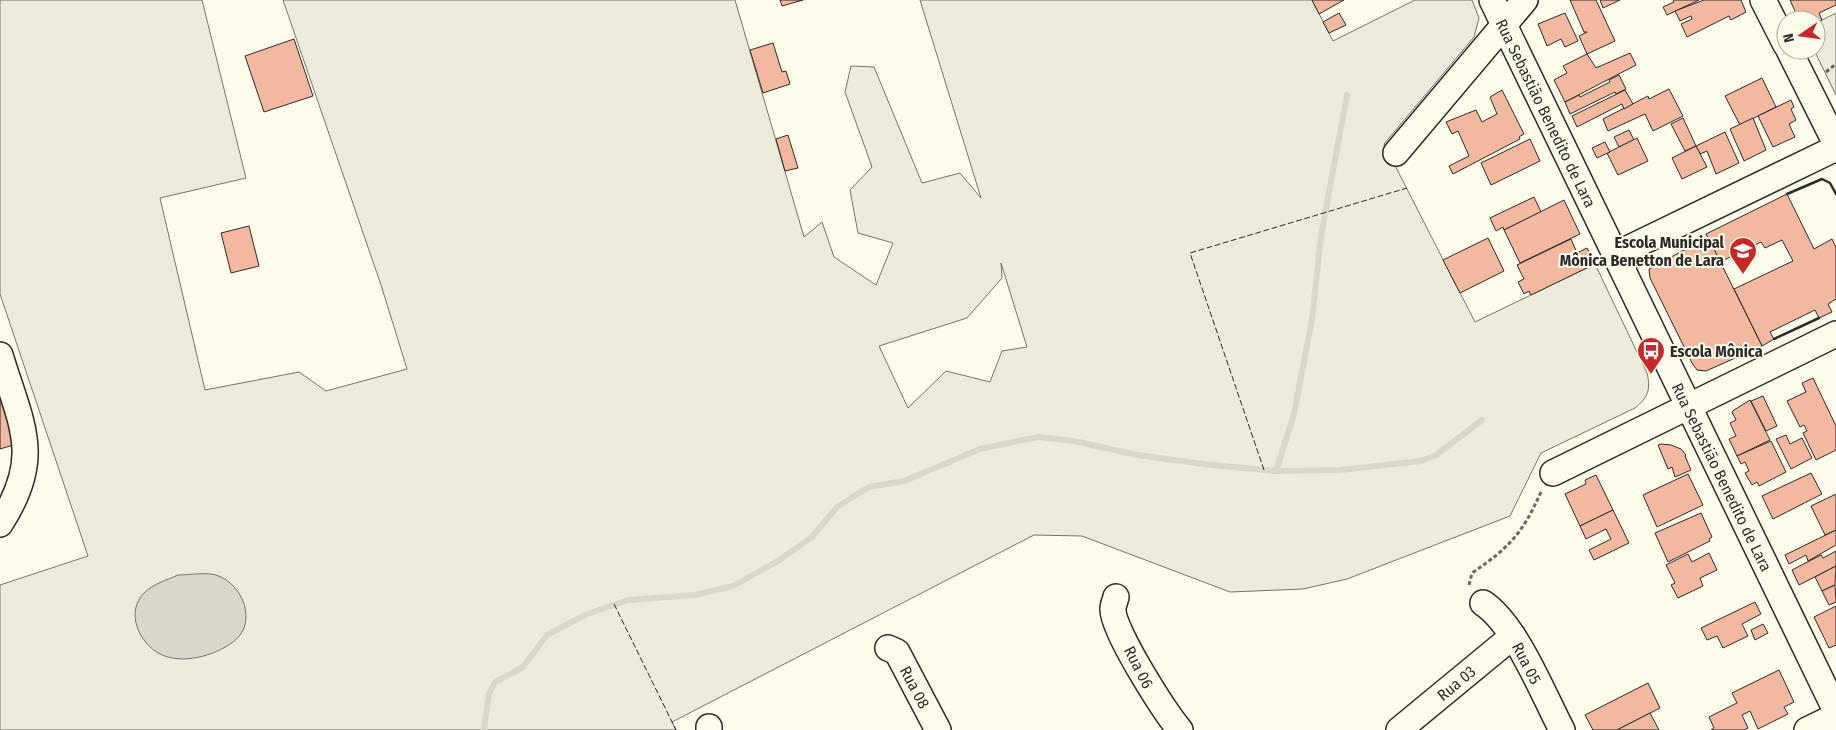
<svg xmlns="http://www.w3.org/2000/svg" width="1836" height="730" font-family="'Fira Sans Condensed',sans-serif">
  <style>
    .green { fill: #ecebdb; stroke: #74746e; fill-rule: evenodd }
    .water { fill: #d8d7c9; stroke: #74746e }
    .lines { fill: none; stroke-linecap: round; stroke-linejoin: round }
    .stream { stroke: #d8d7c9; stroke-width: 6 }
    .building { fill: #f2b8a0; stroke: #2b2b2b }
    .minor-casing { stroke: #2b2b2b; stroke-width: 28 }
    .path { stroke: #6a6964; stroke-width: 3; stroke-dasharray: 4 2.5; stroke-linecap: butt }
    .minor { stroke: #fdfbea; stroke-width: 25 }
    .fence { stroke: #2b2b2b; stroke-width: 1; stroke-dasharray: 6 2.5; stroke-linecap: butt }
    .wall { stroke: #2b2b2b; stroke-width: 2.5 }
    .labels { text-anchor: middle; stroke-width: 4; stroke-linejoin: round; paint-order: stroke }
    .street-label { font-size: 16px; fill: #2b2b2b; stroke: #fdfbea }
    .poi-label { font-size: 16px; font-weight: bold; fill: #2b2b2b; stroke: #fdfbea; text-anchor: end }
  </style>
  <rect width="100%" height="100%" fill="#fdfbea"/>
  <!-- green -->
  <g class="green">
    <path d="M0,0H202L246,178L160,198L205,390L299,372L326,391L407,369L381,285L283,0H735L804,237L822,222L834,257L876,285L893,243L858,233L850,190L872,167L845,92L851,66L874,67L922,183L960,173L981,198L920,0H1312L1333,41L1415,0H1472L1479,18L1474,37L1384,144L1475,322L1595,264L1647,373C1651,389 1648,398 1635,408L1541,453L1510,516L1347,579L1303,589L1230,592L1082,536L1034,535L672,722L676,730H0V585L88,556L0,294ZM1001,263L1027,347L1002,351L990,382L946,371L908,408L879,346L967,318L1002,278Z"/>
    <polygon points="1836,13 1836,95 1814,50 1816,50 1816,23"/>
  </g>
  <!-- water -->
  <path class="water" d="M178,575C189,575 205,572 216,575C244,584 258,624 233,642C214,656 182,665 160,654C139,643 125,612 144,593C153,584 167,580 178,575Z"/>
  <g class="lines">
    <!-- stream -->
    <g class="stream">
      <polyline points="1276,471 1294,414 1312,319 1321,236 1347,95"/>
      <polyline points="484,730 489,694 495,682 523,667 547,635 585,615 628,600 695,595 733,586 778,561 812,537 837,507 869,487 904,481 980,449 1038,437 1074,441 1137,455 1211,465 1276,471 1340,470 1421,461 1436,455 1482,420"/>
    </g>
  </g>
  <!-- building -->
  <g class="building">
    <polygon points="780,0 803,0 782,6"/>
    <polygon points="1312,0 1344,0 1319,14"/>
    <polygon points="1570,0 1596,0 1615,41 1587,54 1579,36 1587,32 1584,32"/>
    <polygon points="1600,0 1620,0 1603,8"/>
    <polygon points="1673,0 1699,0 1667,15 1663,7 1674,2"/>
    <polygon points="1704,0 1741,0 1746,12 1731,20 1729,16 1687,37 1681,24 1692,19 1691,16 1680,21 1675,11"/>
    <polygon points="1790,0 1836,0 1836,5 1819,13 1822,20 1816,23 1816,20 1799,20"/>
    <polygon points="1339,13 1346,25 1329,33 1323,22"/>
    <polygon points="1565,13 1578,41 1565,47 1561,39 1547,46 1538,24"/>
    <polygon points="294,39 313,96 264,112 245,56"/>
    <polygon points="773,43 782,72 786,71 790,84 763,93 750,50"/>
    <polygon points="1630,53 1636,65 1565,102 1554,80 1567,73 1563,66 1587,54 1596,68"/>
    <polygon points="1619,75 1626,89 1616,94 1615,92 1570,114 1565,102 1579,95 1580,97 1610,82 1609,80"/>
    <polygon points="1762,78 1776,107 1740,125 1725,96"/>
    <polygon points="1669,89 1683,116 1653,131 1645,114 1608,131 1603,119 1648,96 1649,99"/>
    <polygon points="1502,90 1524,134 1519,137 1520,139 1453,174 1449,166 1469,156 1458,131 1452,134 1446,122 1476,110 1482,122 1497,114 1490,97"/>
    <polygon points="1625,90 1633,104 1624,109 1622,104 1577,127 1572,116"/>
    <polygon points="1791,100 1794,107 1791,109 1796,120 1789,124 1795,137 1773,147 1758,116"/>
    <polygon points="1683,118 1696,146 1685,151 1671,124"/>
    <polygon points="1753,118 1766,150 1744,161 1730,129"/>
    <polygon points="1629,130 1634,140 1619,147 1614,137"/>
    <polygon points="1725,132 1739,163 1716,174 1707,151 1700,154 1696,146"/>
    <polygon points="788,135 798,168 785,171 776,139"/>
    <polygon points="1637,138 1648,161 1618,175 1607,153"/>
    <polygon points="1530,139 1540,161 1491,185 1481,163"/>
    <polygon points="1605,142 1610,152 1597,158 1592,148"/>
    <polygon points="1696,146 1707,167 1682,179 1672,158"/>
    <polygon points="1787,194 1814,249 1832,239 1836,248 1836,299 1828,304 1832,312 1819,318 1815,310 1770,332 1774,339 1762,346 1734,289 1793,261 1782,240 1765,248 1761,242 1720,262 1706,234"/>
    <polygon points="1534,197 1541,212 1504,230 1503,227 1496,231 1490,218"/>
    <polygon points="1564,200 1580,234 1520,263 1504,230"/>
    <polygon points="249,226 259,266 231,273 221,233"/>
    <polygon points="1708,237 1762,346 1706,371 1697,370 1692,363 1650,278 1649,269"/>
    <polygon points="1488,238 1504,271 1460,293 1443,260"/>
    <polygon points="1571,239 1577,253 1587,248 1595,264 1531,295 1529,291 1524,294 1518,282 1524,279 1517,265"/>
    <polygon points="1813,378 1836,426 1836,450 1816,460 1803,433 1807,431 1804,425 1800,427 1787,401 1806,392 1802,383"/>
    <polygon points="0,379 20,443 0,449"/>
    <polygon points="1763,396 1777,426 1766,431 1751,401"/>
    <polygon points="1750,400 1770,440 1737,456 1729,439 1736,436 1730,423 1736,420 1732,412 1734,410"/>
    <polygon points="1786,435 1790,444 1802,438 1812,458 1791,469 1776,439"/>
    <polygon points="1771,441 1786,472 1759,486 1757,482 1752,485 1745,473 1749,471 1745,462 1741,464 1737,456"/>
    <polygon points="1661,444 1671,445 1681,449 1686,455 1685,456 1691,470 1675,477 1672,467 1668,469 1658,445"/>
    <polygon points="1811,473 1822,494 1773,519 1762,496"/>
    <polygon points="1688,474 1703,505 1657,527 1643,495"/>
    <polygon points="1596,475 1613,510 1580,526 1565,494 1586,484 1585,480"/>
    <polygon points="1836,494 1836,530 1825,535 1811,506"/>
    <polygon points="1613,510 1629,543 1594,560 1589,550 1611,539 1606,529 1586,539 1580,526"/>
    <polygon points="1701,513 1712,537 1709,539 1710,541 1668,562 1655,533"/>
    <polygon points="1836,530 1836,545 1808,561 1806,555 1789,564 1785,555"/>
    <polygon points="1836,551 1836,566 1799,585 1792,570 1821,555 1823,558"/>
    <polygon points="1709,553 1717,570 1700,578 1703,586 1678,598 1671,585 1675,583 1666,565 1688,554 1692,562"/>
    <polygon points="1836,566 1835,585 1822,591 1815,577"/>
    <polygon points="1835,585 1836,602 1829,605 1822,591"/>
    <polygon points="1755,602 1761,614 1742,624 1748,636 1723,648 1717,636 1707,640 1701,628"/>
    <polygon points="1836,606 1836,645 1829,648 1814,617"/>
    <polygon points="1763,624 1768,633 1755,640 1751,630"/>
    <polygon points="1779,670 1794,702 1784,707 1788,714 1758,729 1750,711 1742,715 1748,728 1744,730 1711,730 1714,728 1709,717 1737,703 1732,693"/>
    <polygon points="1648,683 1660,708 1617,730 1593,730 1585,715"/>
    <polygon points="1650,713 1659,730 1617,730"/>
  </g>
  <g class="lines">
    <defs>
      <g id="minor">
        <polyline points="1492,0 1836,711"/>
        <polyline points="1763,0 1786,45"/>
        <polyline points="1789,50 1836,144"/>
        <polyline points="1396,153 1525,0"/>
        <polyline points="1615,255 1836,148"/>
        <path d="M0,355C21,425 44,456 0,524"/>
        <polyline points="1553,473 1836,334"/>
        <path d="M1116,597C1115,601 1113,605 1113,609C1112,630 1165,712 1180,730"/>
        <path d="M1483,603C1516,625 1543,694 1562,730"/>
        <polyline points="888,648 897,652 938,730"/>
        <polyline points="709,730 709,727"/>
        <polyline points="1399,730 1513,636"/>
        <polyline points="1807,730 1836,716"/>
      </g>
    </defs>
    <!-- minor casing -->
    <use href="#minor" class="minor-casing"/>
    <!-- path -->
    <g class="path">
      <polyline points="1826,72 1836,64"/>
      <path d="M1469,585L1472,573C1510,547 1522,534 1541,492"/>
    </g>
    <!-- minor -->
    <use href="#minor" class="minor"/>
    <!-- fence -->
    <g class="fence">
      <polyline points="1264,470 1190,253 1407,188"/>
      <polyline points="614,604 676,730"/>
    </g>
    <!-- wall -->
    <g class="wall">
      <polyline points="1787,194 1822,179 1830,183 1836,194"/>
      <polyline points="1774,339 1819,318"/>
    </g>
  </g>
  <!-- icons -->
  <defs>
    <symbol id="school-pin" viewBox="-11 -11 22 30"><path d="M0 17L-7.5 6A9.5 9.5 0 1 1 7.5 6Z" fill="#c62828" stroke="#fdfbea"/><path d="M0-5L7-2L0 1L-7-2ZM-4 1L0 2.5L4 1V4Q0 6-4 4Z" fill="#fff"/></symbol>
    <symbol id="bus-pin" viewBox="-11 -11 22 30"><path d="M0 17L-7.5 6A9.5 9.5 0 1 1 7.5 6Z" fill="#c62828" stroke="#fdfbea"/><path d="M-5-6H5V4H4V6H2V4H-2V6H-4V4H-5ZM-3.5-4V0h7V-4ZM-3.5 1.2v1.5H-2V1.2ZM2 1.2v1.5H3.5V1.2Z" fill="#fff"/></symbol>
  </defs>
  <g fill-rule="evenodd">
    <use href="#school-pin" x="1727" y="235" width="32" height="43"/>
    <use href="#bus-pin" x="1635" y="335" width="32" height="43"/>
  </g>
  <g class="labels">
    <!-- street labels -->
    <g class="street-label">
      <text transform="translate(1546 113) rotate(64)" y="6">Rua Sebastião Benedito de Lara</text>
      <text transform="translate(1722 477) rotate(64)" y="6">Rua Sebastião Benedito de Lara</text>
      <text transform="translate(1527 663) rotate(63)" y="6">Rua 05</text>
      <text transform="translate(1139 667) rotate(63)" y="6">Rua 06</text>
      <text transform="translate(1456 683) rotate(-40)" y="6">Rua 03</text>
      <text transform="translate(915 687) rotate(62)" y="6">Rua 08</text>
    </g>
    <!-- poi labels -->
    <g class="poi-label">
      <text x="1724" y="248">Escola Municipal<tspan x="1724" dy="18">Mônica Benetton de Lara</tspan></text>
      <text x="1670" y="357" text-anchor="start">Escola Mônica</text>
    </g>
  </g>
  <!-- north arrow -->
  <g transform="translate(1801 35) rotate(257)"><circle r="24" fill="#fdfbea" stroke="#a9a89e"/>
  <path d="M0-4L9 19L0 12L-9 19Z" fill="#c62828"/>
  <text y="-8" font-size="14" font-weight="bold" text-anchor="middle" fill="#2b2b2b">N</text>
  </g>
</svg>
